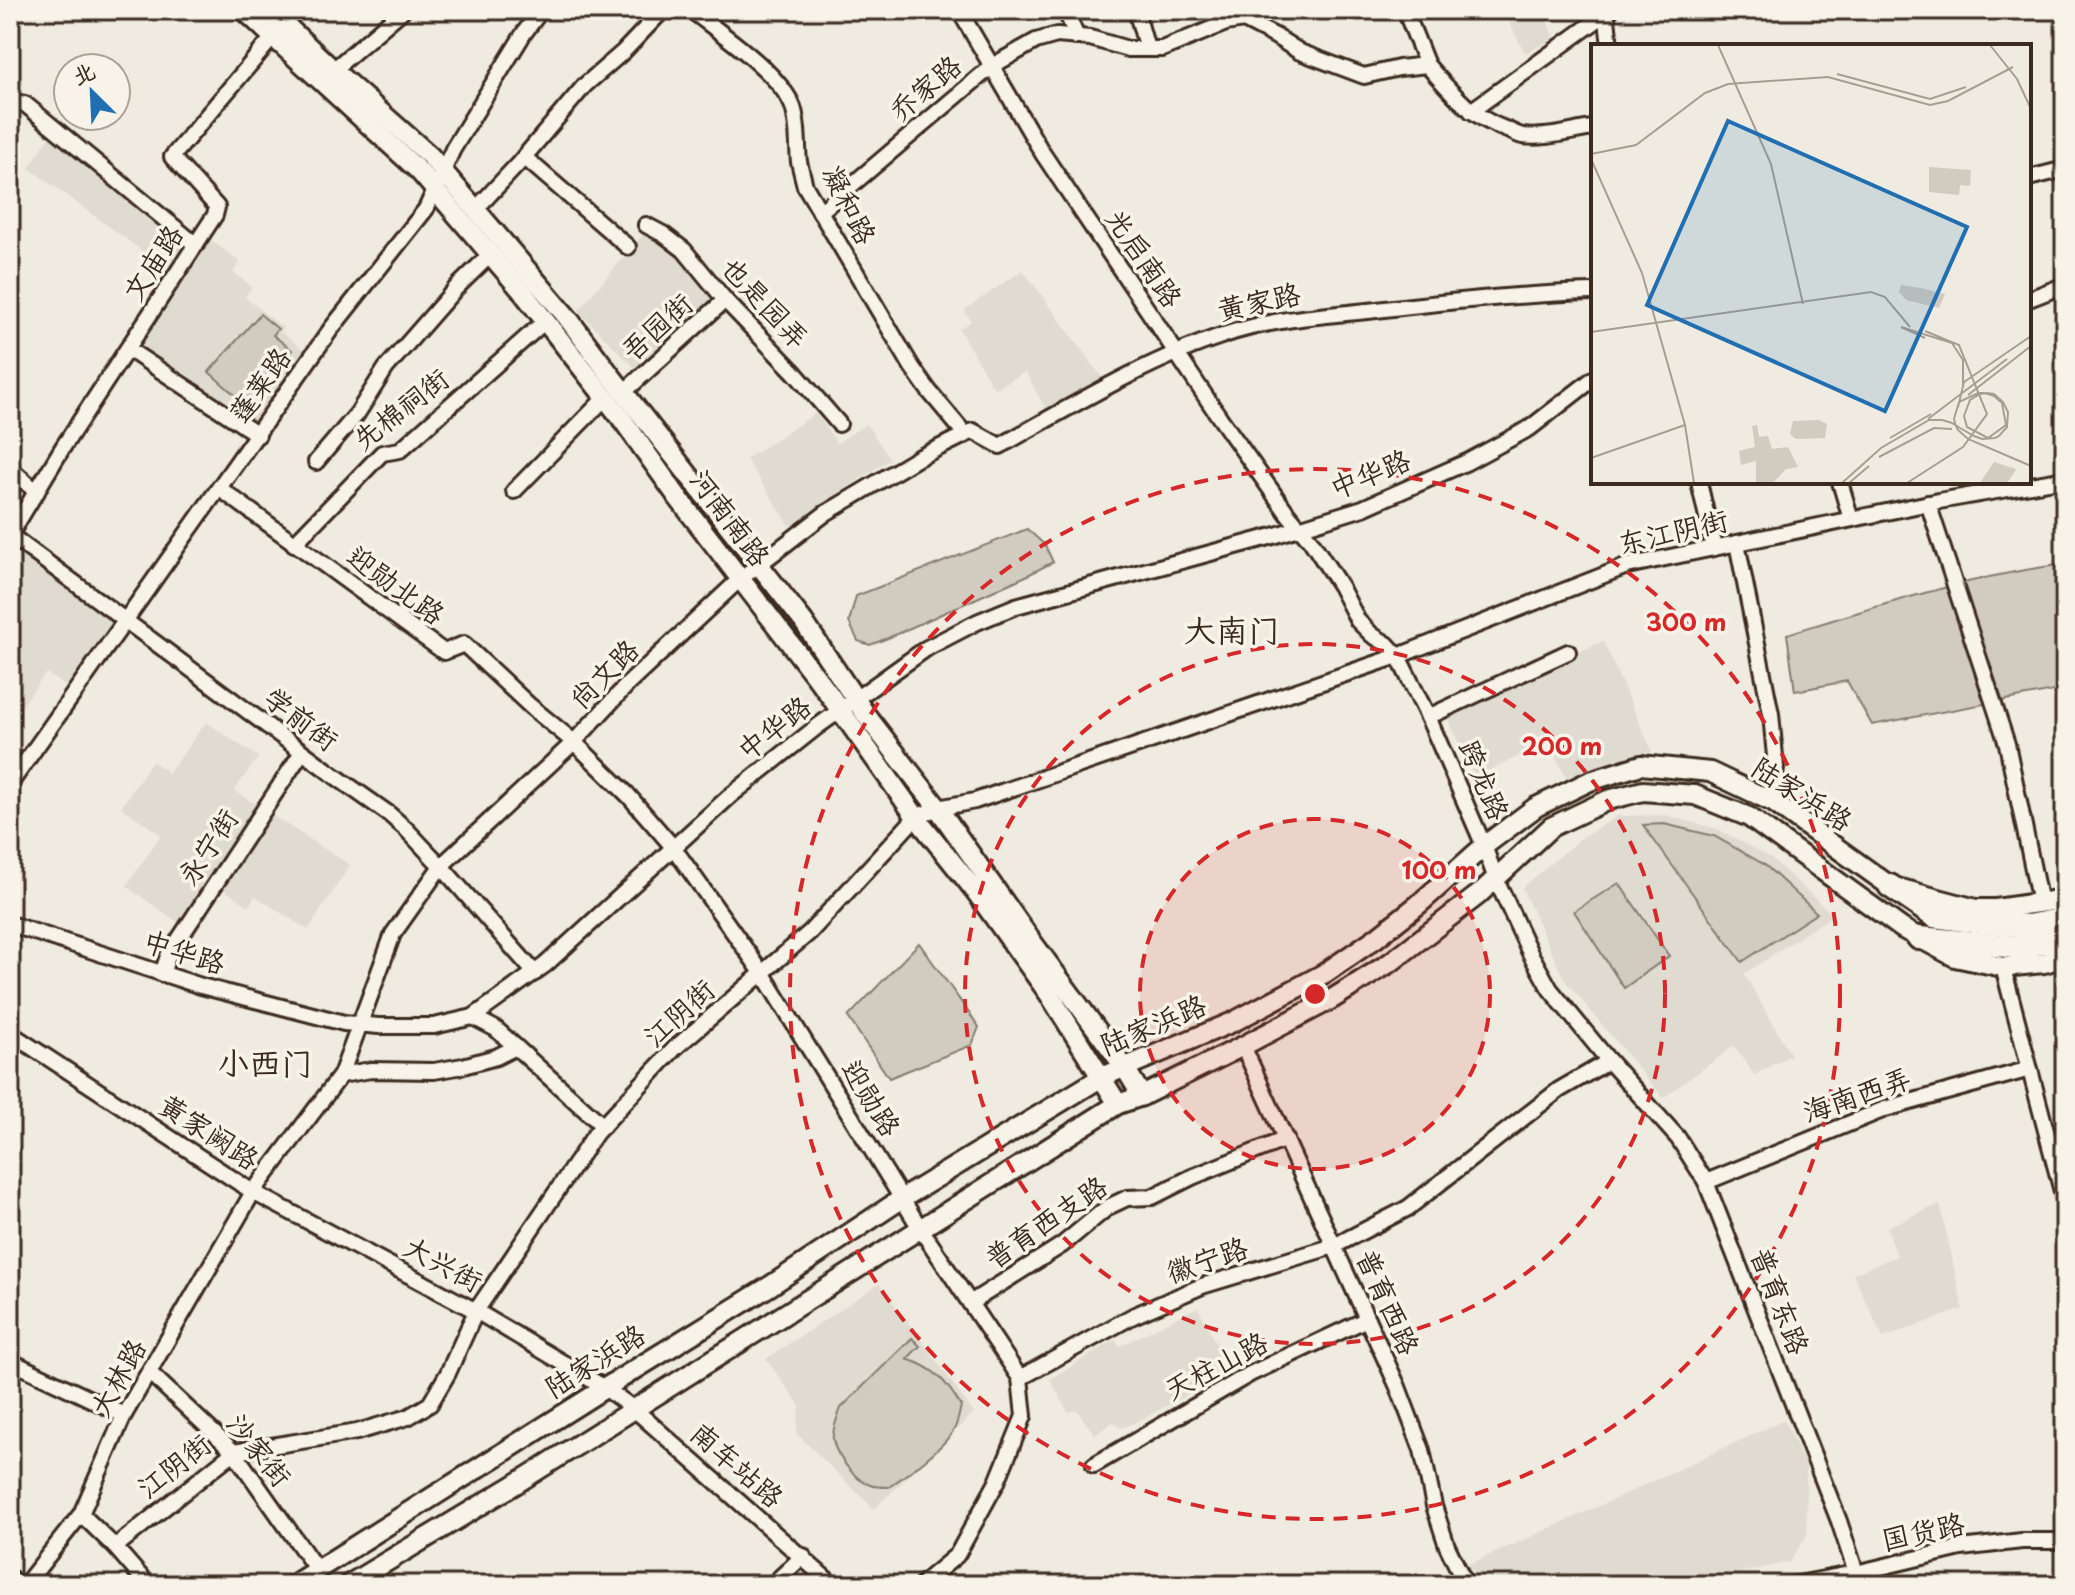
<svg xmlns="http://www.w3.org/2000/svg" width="2075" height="1595" font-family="'Playpen Sans','LXGW WenKai TC',sans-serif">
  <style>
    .built { fill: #e0dbd0 }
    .green { fill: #d1cbc0; stroke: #867a6f; stroke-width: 2 }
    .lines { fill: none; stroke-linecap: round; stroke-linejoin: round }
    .minor-casing { stroke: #3b2a1e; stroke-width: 20 }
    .major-casing { stroke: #3b2a1e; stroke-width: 24 }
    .highway-casing { stroke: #3b2a1e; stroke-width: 28 }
    .minor { stroke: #f7f3e8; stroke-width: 14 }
    .major { stroke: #f7f3e8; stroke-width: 18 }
    .highway { stroke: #f7f3e8; stroke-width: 22 }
    .ring { fill: none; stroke: #d62828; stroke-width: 4; stroke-dasharray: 14 10 }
    .labels { text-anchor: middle; stroke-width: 7; stroke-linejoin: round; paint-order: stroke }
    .street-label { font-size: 28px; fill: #3b2a1e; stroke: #f7f3e8 }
    .quarter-label { font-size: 32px; fill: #3b2a1e; stroke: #f7f3e8 }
    .inset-road { fill: none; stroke: #a79e92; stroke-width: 2 }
    .view { fill: #1f6fb2; fill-opacity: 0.15; stroke: #1f6fb2; stroke-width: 4 }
    .inset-edge { fill: none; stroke: #3b2a1e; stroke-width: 4 }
    .centre { fill: #d62828; stroke: #f7f3e8; stroke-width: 4 }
    .ring-label { font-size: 24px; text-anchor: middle; font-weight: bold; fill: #d62828; stroke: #f7f3e8; stroke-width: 7; stroke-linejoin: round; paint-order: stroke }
  </style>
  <rect width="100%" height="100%" fill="#efebe0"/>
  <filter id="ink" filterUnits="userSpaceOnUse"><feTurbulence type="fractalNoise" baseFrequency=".0125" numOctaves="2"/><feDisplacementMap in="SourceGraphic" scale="16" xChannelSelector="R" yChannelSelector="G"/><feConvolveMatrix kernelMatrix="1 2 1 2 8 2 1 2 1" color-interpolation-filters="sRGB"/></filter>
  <g filter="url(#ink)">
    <!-- built -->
    <g class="built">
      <polygon points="1503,10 1560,10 1545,17 1555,38 1525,53"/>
      <polygon points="53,132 195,244 203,234 240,262 233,272 252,287 245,297 283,328 281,332 308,353 255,426 132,348 175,275 29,168"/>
      <polygon points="647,230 680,254 716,300 637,370 578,311"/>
      <polygon points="1023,270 1107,384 1049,416 1026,372 994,389 959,329 971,321 964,310"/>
      <polygon points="816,413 837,443 866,424 890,459 790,526 746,459"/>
      <polygon points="10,547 17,547 117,621 69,689 46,673 10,722"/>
      <polygon points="1603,641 1652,751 1566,777 1548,743 1474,777 1445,712"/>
      <polygon points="206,722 258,757 234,791 258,805 179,923 126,886 161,835 121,807 152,761 169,773"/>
      <polygon points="267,812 350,865 308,930 255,896 249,906 219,886"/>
      <polygon points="1665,815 1718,829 1771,858 1833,915 1744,974 1791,1055 1754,1075 1734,1046 1663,1098 1564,979 1522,888 1581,838 1618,816"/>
      <polygon points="1940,1204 1963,1309 1883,1338 1853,1274 1897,1256 1887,1227"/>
      <polygon points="879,1284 922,1341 974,1413 874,1509 796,1433 800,1406 766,1359"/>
      <polygon points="1198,1307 1227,1366 1222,1376 1142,1419 1121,1428 1113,1422 1095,1435 1077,1410 1068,1412 1050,1379 1115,1340 1120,1346"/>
      <polygon points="1784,1420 1806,1465 1807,1535 1790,1562 1682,1585 1482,1585 1468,1565 1608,1502"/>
    </g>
    <!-- green -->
    <g class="green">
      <polygon points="260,314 278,329 273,335 292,350 244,403 209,372"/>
      <polygon points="1027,529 1045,545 1053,562 1026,576 888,638 870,645 858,641 849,622 856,596"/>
      <path d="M2065,564V689L1872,725L1847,681L1795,691L1787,634C1878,606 1970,576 2065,564Z"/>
      <polygon points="1664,824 1714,836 1765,865 1817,913 1742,962 1643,825"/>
      <polygon points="1619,883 1669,956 1624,988 1574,911"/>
      <polygon points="919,943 979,1027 972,1045 889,1078 848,1017"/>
      <path d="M912,1338L920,1346L907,1359C935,1368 946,1381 961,1406C959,1414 958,1424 953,1431C944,1448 906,1475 889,1487C884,1487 875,1487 870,1485C854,1480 831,1450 833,1434C834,1425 838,1416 841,1408Z"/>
    </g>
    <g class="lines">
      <defs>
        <g id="minor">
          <path d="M691,10C720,33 780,73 793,107C799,125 797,143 799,162C801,170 803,178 805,186L912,367L929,391L965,434"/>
          <polyline points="959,10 1043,154 1220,418 1288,514 1311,541 1340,586 1358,621 1372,635 1387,644 1398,656 1428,717 1484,846 1496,879 1530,953 1550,989 1609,1061 1678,1138 1706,1182 1839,1521 1860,1585"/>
          <polyline points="1065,10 1077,37"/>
          <polyline points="1136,10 1147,49"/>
          <polyline points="1405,10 1427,65"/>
          <polyline points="1606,10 1610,46"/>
          <polyline points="333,70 403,10"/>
          <polyline points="10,101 25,104 196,245"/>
          <polyline points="1471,111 1611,10"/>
          <polyline points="524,157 628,247"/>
          <polyline points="2029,178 2065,169"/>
          <polyline points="476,209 519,163 585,85 623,52 663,10"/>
          <path d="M820,212L992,66L1036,41L1057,35L1090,38L1128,49H1162L1226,23L1244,20L1275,36L1300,52L1364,76L1399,68L1427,65C1450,91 1471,117 1505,129C1511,131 1517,135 1523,136C1545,139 1571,131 1593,128"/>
          <polyline points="646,225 663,234 684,250 725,300 795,373 839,424"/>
          <polyline points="2029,299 2065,285"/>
          <polyline points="128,349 258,435"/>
          <polyline points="624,392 725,300"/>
          <polyline points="316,462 357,414 386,368 456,288 490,255"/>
          <polyline points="10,468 37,492"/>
          <polyline points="1699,482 1714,548"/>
          <polyline points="1840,482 1851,519"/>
          <polyline points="219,488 444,652 464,644 530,706 574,742 628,795 673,847 763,974 920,1228 1020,1378"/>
          <polyline points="514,491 606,397"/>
          <polyline points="1928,503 2007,744 2040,903"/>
          <polyline points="10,535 335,776 389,814 406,829 441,866 535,973"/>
          <polyline points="10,535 63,447 215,215 217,207 172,157 273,37"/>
          <polyline points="1737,543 1771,714 1776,767 1773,802"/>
          <polyline points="294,544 382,453 400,450 545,321"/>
          <polyline points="1428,717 1568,652"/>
          <polyline points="10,784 331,329 426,209 453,149 524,33 541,10"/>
          <polyline points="10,924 201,986 344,1023 379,1026 434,1026 473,1017 545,965 730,796 818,726 927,648 977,622 1016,606 1273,536 1363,508 1467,462 1530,428 1593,379"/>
          <polyline points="2003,967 2065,1203"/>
          <polyline points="162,974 168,956 302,752"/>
          <polyline points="473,1017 496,1029 603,1126"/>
          <polyline points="10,1033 253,1192 476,1311 605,1388 634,1409 833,1585"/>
          <polyline points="1243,1046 1398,1387 1422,1450 1434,1506 1447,1546 1466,1585"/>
          <polyline points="341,1075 371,1070 434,1071 463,1066 496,1057 516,1047"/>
          <polyline points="1706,1182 1885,1109 2030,1069"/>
          <polyline points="970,1303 1062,1245 1108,1207 1127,1198 1152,1197 1192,1177 1286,1139"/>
          <polyline points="10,1361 124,1415"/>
          <polyline points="150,1373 234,1452 317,1570"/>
          <polyline points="1094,1465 1250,1374 1367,1319"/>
          <polyline points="81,1514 115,1547 148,1585"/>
          <polyline points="115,1547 234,1452 357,1432 408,1417 430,1404 448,1373 476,1311 596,1133 675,1048 810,932 916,817 938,808 975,801 1398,656 1627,566 1939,501 2065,479"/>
          <path d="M25,1585L81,1514L124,1415L253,1192L341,1075L393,934L441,866L574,742L628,684L740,579L826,513L918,458L973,431L1000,446C1072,406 1145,361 1224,335C1270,319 1319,316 1368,311C1443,302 1518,294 1593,292"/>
          <polyline points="772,1585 803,1556"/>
          <polyline points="921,1585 957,1555 997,1482 1024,1416 1020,1378 1133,1316 1202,1286 1334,1246 1408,1208 1559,1090 1609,1061"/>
          <polyline points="1793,1585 1856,1573 1961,1548 2022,1541 2065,1541"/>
        </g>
        <g id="major">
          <polyline points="244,10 419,171 521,290 622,419 679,499 826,690 916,817 976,892 1049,994 1118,1104"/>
          <polyline points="270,10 333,70 430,156 567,317 611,376 803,621 866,715 938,808 1030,939 1125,1068 1142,1096"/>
          <polyline points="10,1580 13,1585"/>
          <polyline points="293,1585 605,1388 770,1286 903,1198 1102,1077 1233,1022 1325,973 1376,938 1419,904 1484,846 1536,807 1590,781 1641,765 1710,772 1773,802 1890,886 1976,909 1996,909 2065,899"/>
          <polyline points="348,1585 514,1485 1118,1104 1142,1096 1243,1046 1332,999 1391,962 1478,895 1551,827 1608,800 1643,791 1695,795 1749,817 1903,929 1955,957 2003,967 2044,963 2065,957"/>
        </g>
        <g id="highway">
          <polyline points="1890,886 1934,916 1981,922 2028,926 2065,919"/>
          <polyline points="1919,938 2018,947 2065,939"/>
        </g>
      </defs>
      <!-- minor casing -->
      <use href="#minor" class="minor-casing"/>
      <!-- major casing -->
      <use href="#major" class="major-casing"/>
      <!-- highway casing -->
      <use href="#highway" class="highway-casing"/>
      <!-- minor -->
      <use href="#minor" class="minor"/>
      <!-- major -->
      <use href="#major" class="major"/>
      <!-- highway -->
      <use href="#highway" class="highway"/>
    </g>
  </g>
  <!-- distance rings -->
  <circle cx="1315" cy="994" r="175" fill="#d62828" fill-opacity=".12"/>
  <g class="ring">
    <circle cx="1315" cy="994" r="175"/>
    <circle cx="1315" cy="994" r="350"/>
    <circle cx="1315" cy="994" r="525"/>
  </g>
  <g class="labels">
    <!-- street labels -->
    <g class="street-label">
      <text transform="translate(925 88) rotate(-40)" y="10">乔家路</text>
      <text transform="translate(849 205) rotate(63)" y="10">凝和路</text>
      <text transform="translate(1144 258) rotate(56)" y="10">光启南路</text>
      <text transform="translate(153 263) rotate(-57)" y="10">文庙路</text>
      <text transform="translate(1259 302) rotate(-12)" y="10">黄家路</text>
      <text transform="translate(765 303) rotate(47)" y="10">也是园弄</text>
      <text transform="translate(657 327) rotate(-42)" y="10">吾园街</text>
      <text transform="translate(260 385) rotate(-55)" y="10">蓬莱路</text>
      <text transform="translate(401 409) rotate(-38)" y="10">先棉祠街</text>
      <text transform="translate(1370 474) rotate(-22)" y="10">中华路</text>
      <text transform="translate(730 518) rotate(53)" y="10">河南南路</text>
      <text transform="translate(1673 532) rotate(-13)" y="10">东江阴街</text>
      <text transform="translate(396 585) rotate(36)" y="10">迎勋北路</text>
      <text transform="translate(604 674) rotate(-45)" y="10">尚文路</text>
      <text transform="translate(301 719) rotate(37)" y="10">学前街</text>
      <text transform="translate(774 728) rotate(-38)" y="10">中华路</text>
      <text transform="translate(1484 780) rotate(67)" y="10">跨龙路</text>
      <text transform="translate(1802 794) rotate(32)" y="10">陆家浜路</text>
      <text transform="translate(208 847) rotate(-57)" y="10">永宁街</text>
      <text transform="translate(184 952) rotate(17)" y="10">中华路</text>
      <text transform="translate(679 1013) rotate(-42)" y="10">江阴街</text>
      <text transform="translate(1153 1025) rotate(-23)" y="10">陆家浜路</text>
      <text transform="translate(1857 1095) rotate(-19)" y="10">海南西弄</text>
      <text transform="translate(871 1098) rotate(58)" y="10">迎勋路</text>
      <text transform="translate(209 1132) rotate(33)" y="10">黄家阙路</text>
      <text transform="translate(1046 1222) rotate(-34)" y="10">普育西支路</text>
      <text transform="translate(1207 1260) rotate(-19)" y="10">徽宁路</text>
      <text transform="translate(443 1264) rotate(28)" y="10">大兴街</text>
      <text transform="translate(1780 1301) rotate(69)" y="10">普育东路</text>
      <text transform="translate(1388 1302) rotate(66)" y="10">普育西路</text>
      <text transform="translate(595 1361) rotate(-32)" y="10">陆家浜路</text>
      <text transform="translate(1216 1366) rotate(-28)" y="10">天柱山路</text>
      <text transform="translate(118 1378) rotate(-61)" y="10">大林路</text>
      <text transform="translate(259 1450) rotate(51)" y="10">沙家街</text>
      <text transform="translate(737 1465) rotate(41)" y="10">南车站路</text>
      <text transform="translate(174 1466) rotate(-38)" y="10">江阴街</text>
      <text transform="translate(1923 1532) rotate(-12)" y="10">国货路</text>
    </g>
    <!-- quarter labels -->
    <g class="quarter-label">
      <text x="1232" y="642">大南门</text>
      <text x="265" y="1075">小西门</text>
    </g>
  </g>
  <!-- overview -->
  <g transform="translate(1591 44)">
    <rect width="440" height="440" fill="#efebe0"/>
    <path d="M338,123L380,126L379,142L369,141L368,151L338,148ZM310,241L330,244L354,250L348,264L315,256L308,248ZM228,376L236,380L234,394L205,395L199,390L202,377ZM166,381L168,393L177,392L181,405L197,403L207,423L195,425L182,439H165V417L150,421L148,407L164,403L161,382ZM403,418L425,425L423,429L416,439H389Z" fill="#d1cbc0"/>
    <path class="inset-road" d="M127,1L180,120L212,260M399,1L426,35L440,65M246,30L339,55L375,43M0,110L45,101L114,49L137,40L237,33L339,61L357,57L422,23M0,115L51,229L94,381L103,439M310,283L334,294M310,283L361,299L372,316V342M0,288L280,248L294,253L319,283M377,351L440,302M367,363L373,338L440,292M337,375L416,315M299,394L340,370M288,413L343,384L361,385M0,414L94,381M251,439L290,404L338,376H351L361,379L369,384L383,392L391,395L404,394L408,392L416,383L417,368L412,358L403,350L396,349L389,350L379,356L373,372L376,383L397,394L415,381L411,359L403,352L397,350L392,349H387L368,358L363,375L364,379L366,384L367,386L377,395L440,422M258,439L278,422M316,439L372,403L396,370L368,301L334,287"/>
    <path class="view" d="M137,77L376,183L294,367L56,261Z"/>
    <rect width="440" height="440" class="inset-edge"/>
  </g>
  <circle cx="1315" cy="994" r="12" class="centre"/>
  <g class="ring-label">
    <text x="1686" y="631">300 m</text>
    <text x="1562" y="755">200 m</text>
    <text x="1439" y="879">100 m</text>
  </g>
  <!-- margin -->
  <rect width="2075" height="1595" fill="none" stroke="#f7f3e8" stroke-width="40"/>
  <rect x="20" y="20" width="2035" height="1555" fill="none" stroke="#3b2a1e" stroke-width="3" filter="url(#ink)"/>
  <!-- north arrow -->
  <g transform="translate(92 92) rotate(336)"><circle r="38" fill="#f7f3e8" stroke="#aca397" stroke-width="2"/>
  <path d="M0-6L14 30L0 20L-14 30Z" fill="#1f6fb2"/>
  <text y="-12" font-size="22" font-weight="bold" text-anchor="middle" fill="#3b2a1e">北</text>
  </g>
</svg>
